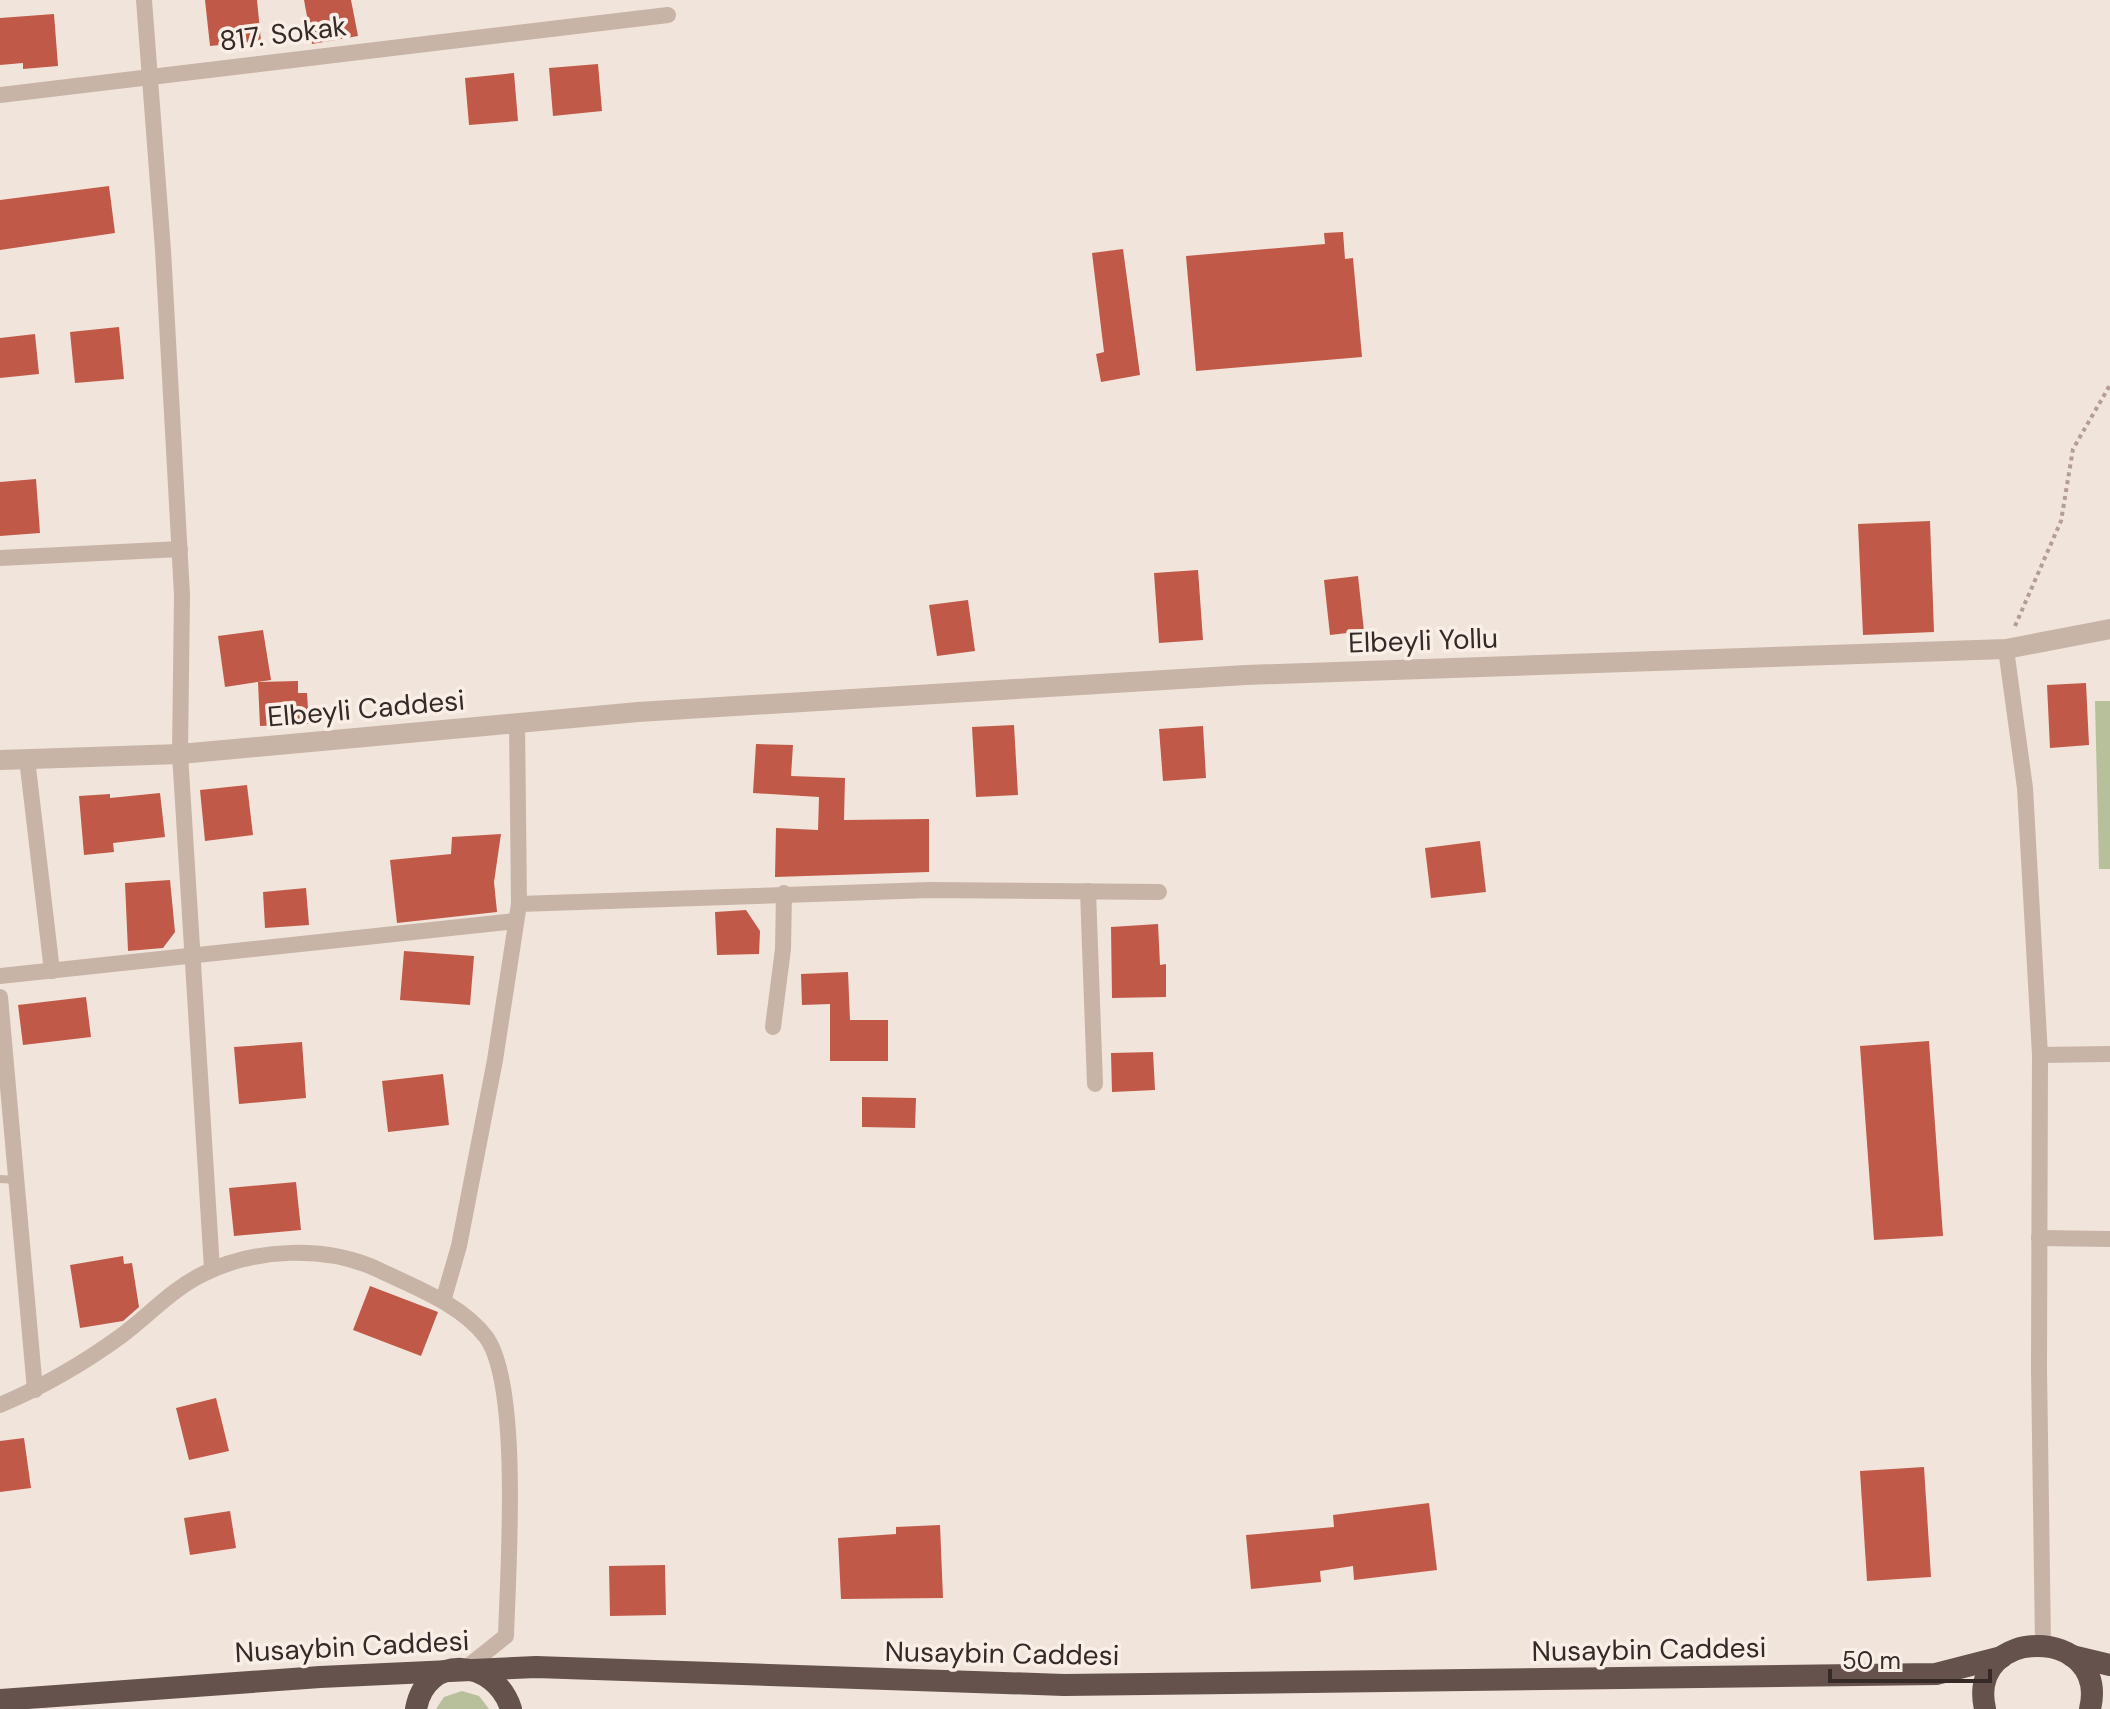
<svg xmlns="http://www.w3.org/2000/svg" width="2110" height="1709" font-family="'DM Sans',sans-serif">
  <style>
    .green { fill: #b7bf9b }
    .building { fill: #c15948 }
    .lines { fill: none; stroke-linecap: round; stroke-linejoin: round }
    .path { stroke: #b49d91; stroke-width: 4; stroke-dasharray: 4 4; stroke-linecap: butt }
    .service { stroke: #c8b3a7; stroke-width: 8 }
    .minor { stroke: #c8b3a7; stroke-width: 16 }
    .tertiary { stroke: #c8b3a7; stroke-width: 20 }
    .trunk { stroke: #66524c; stroke-width: 22 }
    .labels { text-anchor: middle; stroke-width: 7; stroke-linejoin: round; paint-order: stroke }
    .street-label { font-size: 28px; fill: #352a27; stroke: #f9efe7 }
  </style>
  <rect width="100%" height="100%" fill="#f1e4db"/>
  <!-- green -->
  <g class="green">
    <polygon points="2095,701 2110,701 2110,869 2099,869"/>
    <polygon points="462,1691 479,1696 489,1709 436,1709 444,1697"/>
  </g>
  <!-- building -->
  <g class="building">
    <polygon points="205,0 257,0 261,41 210,46"/>
    <polygon points="304,0 351,0 358,36 312,44"/>
    <polygon points="54,14 58,66 23,69 23,63 0,65 0,18"/>
    <polygon points="598,64 602,111 553,116 549,68"/>
    <polygon points="514,73 518,121 469,125 465,78"/>
    <polygon points="109,186 115,233 0,250 0,200"/>
    <polygon points="1343,232 1345,259 1353,258 1362,357 1196,371 1186,256 1325,244 1324,233"/>
    <polygon points="1123,249 1140,375 1101,382 1096,354 1104,352 1092,253"/>
    <polygon points="119,327 124,379 75,383 70,332"/>
    <polygon points="35,334 39,374 0,378 0,338"/>
    <polygon points="36,479 40,533 0,536 0,482"/>
    <polygon points="1930,521 1934,632 1863,635 1858,524"/>
    <polygon points="1198,570 1203,640 1159,643 1154,573"/>
    <polygon points="1358,576 1364,631 1330,635 1324,580"/>
    <polygon points="968,600 975,651 937,656 929,605"/>
    <polygon points="263,630 271,680 225,687 218,636"/>
    <polygon points="298,681 298,693 307,693 309,724 260,726 258,682"/>
    <polygon points="2086,683 2089,745 2050,748 2047,685"/>
    <polygon points="1014,725 1018,795 976,797 972,727"/>
    <polygon points="1203,726 1206,778 1163,781 1159,729"/>
    <polygon points="756,744 793,745 791,776 845,778 844,820 929,819 929,872 775,877 776,828 818,830 819,797 753,793"/>
    <polygon points="247,785 253,835 205,841 200,790"/>
    <polygon points="160,793 165,837 113,843 114,852 84,855 79,796 110,794 110,798"/>
    <polygon points="501,834 494,882 497,912 397,923 390,860 451,854 452,837"/>
    <polygon points="1480,841 1486,892 1431,898 1425,848"/>
    <polygon points="170,880 175,932 163,948 128,951 125,883"/>
    <polygon points="306,888 309,925 265,928 263,892"/>
    <polygon points="746,910 760,931 759,954 717,955 715,912"/>
    <polygon points="1158,924 1160,965 1166,964 1166,997 1112,998 1111,927"/>
    <polygon points="404,951 474,956 470,1005 400,1000"/>
    <polygon points="848,972 850,1020 888,1020 888,1061 830,1061 830,1004 802,1005 801,974"/>
    <polygon points="86,997 91,1037 23,1045 18,1005"/>
    <polygon points="1929,1041 1943,1236 1874,1240 1860,1046"/>
    <polygon points="302,1042 306,1098 239,1104 234,1047"/>
    <polygon points="1153,1052 1155,1090 1112,1092 1111,1053"/>
    <polygon points="443,1074 449,1125 388,1132 382,1081"/>
    <polygon points="862,1097 916,1098 915,1128 862,1127"/>
    <polygon points="296,1182 301,1230 234,1236 229,1188"/>
    <polygon points="123,1256 124,1264 132,1263 139,1307 123,1321 80,1328 70,1265"/>
    <polygon points="370,1286 438,1312 421,1356 353,1330"/>
    <polygon points="216,1398 229,1451 189,1460 176,1408"/>
    <polygon points="24,1438 31,1488 0,1492 0,1441"/>
    <polygon points="1924,1467 1931,1577 1867,1581 1860,1471"/>
    <polygon points="1429,1503 1437,1570 1354,1580 1353,1566 1320,1571 1321,1582 1251,1589 1246,1535 1334,1527 1333,1515"/>
    <polygon points="230,1511 236,1548 190,1555 184,1518"/>
    <polygon points="940,1525 943,1598 841,1599 838,1538 896,1534 896,1527"/>
    <polygon points="665,1565 666,1615 610,1616 609,1566"/>
  </g>
  <g class="lines">
    <!-- path -->
    <polyline class="path" points="2015,626 2061,521 2073,449 2110,385"/>
    <!-- service -->
    <polyline class="service" points="0,1179 17,1180"/>
    <!-- minor -->
    <g class="minor">
      <polyline points="144,0 163,250 182,595 180,754 212,1269"/>
      <polyline points="0,95 668,15"/>
      <polyline points="0,558 180,549"/>
      <polyline points="2006,649 2025,788 2040,1055 2039,1369 2043,1644"/>
      <polyline points="27,759 52,971"/>
      <polyline points="1088,891 1095,1084"/>
      <polyline points="519,904 930,890 1159,892"/>
      <polyline points="0,976 516,921"/>
      <polyline points="0,997 35,1390"/>
      <polyline points="773,1027 783,949 784,893"/>
      <polyline points="2040,1055 2110,1054"/>
      <polyline points="2039,1238 2110,1239"/>
      <polyline points="443,1301 459,1246 495,1060 519,904 517,722"/>
      <path d="M0,1405C42,1387 84,1363 121,1336C148,1316 172,1289 203,1274C255,1248 326,1245 379,1270C414,1287 461,1304 486,1337C521,1385 508,1571 506,1636L466,1668"/>
    </g>
    <!-- tertiary -->
    <polyline class="tertiary" points="0,760 180,754 638,712 1246,675 2006,649 2110,629"/>
    <!-- trunk -->
    <g class="trunk">
      <polyline points="2072,1656 2110,1665"/>
      <polyline points="0,1700 320,1677 536,1667 1064,1685 1936,1674 2002,1657"/>
      <path d="M416,1709C426,1653 495,1658 511,1709"/>
      <path d="M1985,1709C1966,1624 2110,1626 2090,1709"/>
    </g>
  </g>
  <g class="labels">
    <!-- street labels -->
    <g class="street-label">
      <text transform="translate(283 33) rotate(-7)" y="10">817. Sokak</text>
      <text transform="translate(1423 640) rotate(-2)" y="10">Elbeyli Yollu</text>
      <text transform="translate(366 708) rotate(-5)" y="10">Elbeyli Caddesi</text>
      <text transform="translate(352 1646) rotate(-3)" y="10">Nusaybin Caddesi</text>
      <text transform="translate(1649 1649) rotate(-1)" y="10">Nusaybin Caddesi</text>
      <text transform="translate(1002 1653) rotate(1)" y="10">Nusaybin Caddesi</text>
    </g>
  </g>
  <!-- scale -->
  <path d="M1830 1669v12h160v-12" fill="none" stroke="#352a27" stroke-width="4"/>
  <text x="1842" y="1669" font-size="24" fill="#352a27" stroke="#f9efe7" stroke-width="6" paint-order="stroke">50 m</text>
</svg>
